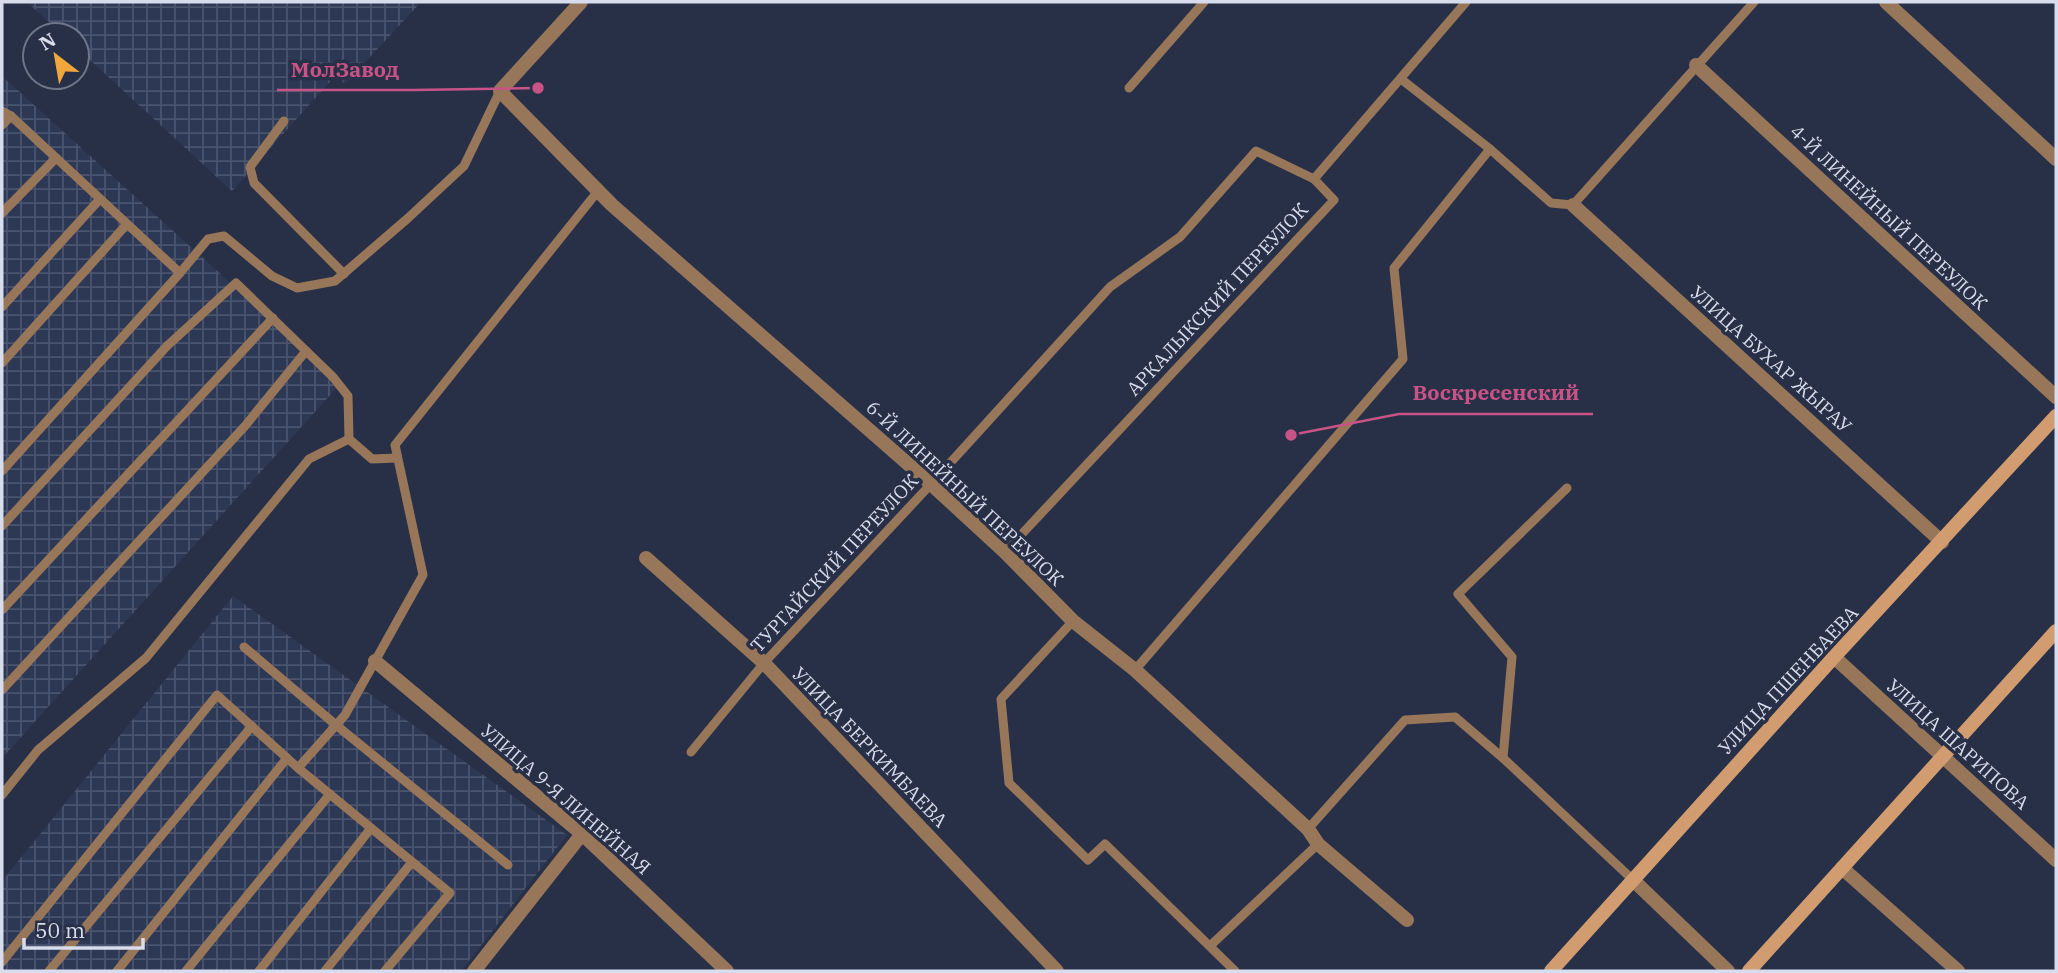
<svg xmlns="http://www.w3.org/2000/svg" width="2058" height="973" font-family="'IBM Plex Serif',serif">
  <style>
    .industrial { fill: url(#industrial-grid) }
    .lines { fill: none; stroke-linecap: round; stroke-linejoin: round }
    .lane { stroke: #97765a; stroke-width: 9 }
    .street { stroke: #97765a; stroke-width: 14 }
    .secondary { stroke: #d19c6f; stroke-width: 14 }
    .labels { text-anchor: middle; stroke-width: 7; stroke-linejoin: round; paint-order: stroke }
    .street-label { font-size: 19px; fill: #d7ddec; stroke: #283047 }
    .leader { fill: none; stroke: #c85386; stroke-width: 2.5 }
    .callout-dot { fill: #c85386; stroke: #283047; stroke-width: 2.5 }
    .callout-label { font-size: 21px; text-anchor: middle; font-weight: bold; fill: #c85386; stroke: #283047; stroke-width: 7; stroke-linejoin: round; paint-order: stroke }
  </style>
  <defs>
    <pattern id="industrial-grid" width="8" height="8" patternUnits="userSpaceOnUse" patternTransform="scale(1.75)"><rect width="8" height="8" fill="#2d3855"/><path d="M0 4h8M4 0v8" fill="none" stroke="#4b546e"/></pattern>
  </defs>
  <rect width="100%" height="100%" fill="#283047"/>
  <!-- industrial -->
  <g class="industrial">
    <polygon points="27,2 421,2 345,84 336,75 232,191 77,48 77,35 63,35"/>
    <polygon points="2,76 341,383 2,758"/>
    <polygon points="233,596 567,835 461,971 2,971 2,881"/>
  </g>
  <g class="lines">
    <!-- lane -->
    <g class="lane">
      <polyline points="1401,79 1490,149"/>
      <polyline points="1129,88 1204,2"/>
      <polyline points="2,111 11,116 180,273 2,471"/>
      <polyline points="284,121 250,167 254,183 344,274"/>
      <polyline points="2,125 11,116"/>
      <polyline points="2,213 56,158"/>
      <polyline points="180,273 208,239 224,236 272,276 297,288 335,281 407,219 464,166 500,91"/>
      <polyline points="2,307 100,199"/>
      <polyline points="2,363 127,224"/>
      <polyline points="1567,488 1458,594 1512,657 1503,758 1632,879"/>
      <polyline points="2,526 167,346 236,283 333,377 348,396 349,439 372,459 397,458"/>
      <polyline points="1005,552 1334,200 1314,179 1466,2"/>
      <polyline points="2,610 273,318"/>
      <polyline points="1073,621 1001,699 1009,783 1088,860 1105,844 1235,971"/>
      <polyline points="244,647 336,725 508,865"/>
      <polyline points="1135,670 1403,359 1394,268 1490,149 1551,203 1573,205 1754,2"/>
      <polyline points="2,690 245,426 306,351"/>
      <polyline points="691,752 764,663 931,484 1110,287 1180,237 1256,151 1314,179"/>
      <polyline points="298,768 345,715 423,575 395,445 598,191"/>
      <polyline points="2,795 38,750 146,658 309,459 349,439"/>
      <polyline points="1308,829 1405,720 1455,717 1503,758"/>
      <polyline points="1210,946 1318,844"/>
      <polyline points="2,962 217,695 298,768 450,893 385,971"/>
      <polyline points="49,971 252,726"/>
      <polyline points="117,971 287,758"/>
      <polyline points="186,971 330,794"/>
      <polyline points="259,971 371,828"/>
      <polyline points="325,971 412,862"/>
    </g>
    <!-- street -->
    <g class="street">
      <polyline points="581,2 500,91 612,205 931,484 1005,552 1073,621 1135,670 1308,829 1318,844 1407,920"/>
      <polyline points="1886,2 2056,159"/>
      <polyline points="1696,65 2056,397"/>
      <polyline points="1573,205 1942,542"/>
      <polyline points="646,558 764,663 1057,971"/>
      <polyline points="1834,657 2056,860"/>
      <polyline points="375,661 582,834 727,971"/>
      <polyline points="1842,868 1958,971"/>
      <polyline points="1632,879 1728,971"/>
      <polyline points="474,971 582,834"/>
    </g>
    <!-- secondary -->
    <g class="secondary">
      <polyline points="1551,971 1834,657 2056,416"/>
      <polyline points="1749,971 2056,631"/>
    </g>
  </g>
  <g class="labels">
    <!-- street labels -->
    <g class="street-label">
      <text transform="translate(1889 217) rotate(43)" y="7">4-Й ЛИНЕЙНЫЙ ПЕРЕУЛОК</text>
      <text transform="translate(1217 299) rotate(-47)" y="7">АРКАЛЫКСКИЙ ПЕРЕУЛОК</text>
      <text transform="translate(1771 359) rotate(42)" y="7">УЛИЦА БУХАР ЖЫРАУ</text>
      <text transform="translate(965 493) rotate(43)" y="7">6-Й ЛИНЕЙНЫЙ ПЕРЕУЛОК</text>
      <text transform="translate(834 563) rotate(-47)" y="7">ТУРГАЙСКИЙ ПЕРЕУЛОК</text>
      <text transform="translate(1788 680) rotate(-47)" y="7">УЛИЦА ПШЕНБАЕВА</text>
      <text transform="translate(1958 744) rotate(42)" y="7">УЛИЦА ШАРИПОВА</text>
      <text transform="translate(870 747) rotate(46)" y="7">УЛИЦА БЕРКИМБАЕВА</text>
      <text transform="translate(566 799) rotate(41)" y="7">УЛИЦА 9-Я ЛИНЕЙНАЯ</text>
    </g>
  </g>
  <!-- callouts -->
  <path class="leader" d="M538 88L413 90H277M1291 435L1399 414H1593"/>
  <g class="callout-dot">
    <circle cx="538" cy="88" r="7"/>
    <circle cx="1291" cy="435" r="7"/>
  </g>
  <g class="callout-label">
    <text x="345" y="77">МолЗавод</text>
    <text x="1496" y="400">Воскресенский</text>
  </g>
  <!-- border -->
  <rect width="2058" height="973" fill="none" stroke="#d7ddec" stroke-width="7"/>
  <!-- north arrow -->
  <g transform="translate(56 56) rotate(329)"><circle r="33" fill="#283047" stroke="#6e7589" stroke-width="2"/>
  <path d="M0-5L12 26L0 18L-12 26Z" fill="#f0a73e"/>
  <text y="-10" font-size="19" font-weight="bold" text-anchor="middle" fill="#d7ddec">N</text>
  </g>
  <!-- scale -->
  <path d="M24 938v10h119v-10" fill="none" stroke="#d7ddec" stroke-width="3.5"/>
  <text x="35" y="938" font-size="21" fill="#d7ddec" stroke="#283047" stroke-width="5" paint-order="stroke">50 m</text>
</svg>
